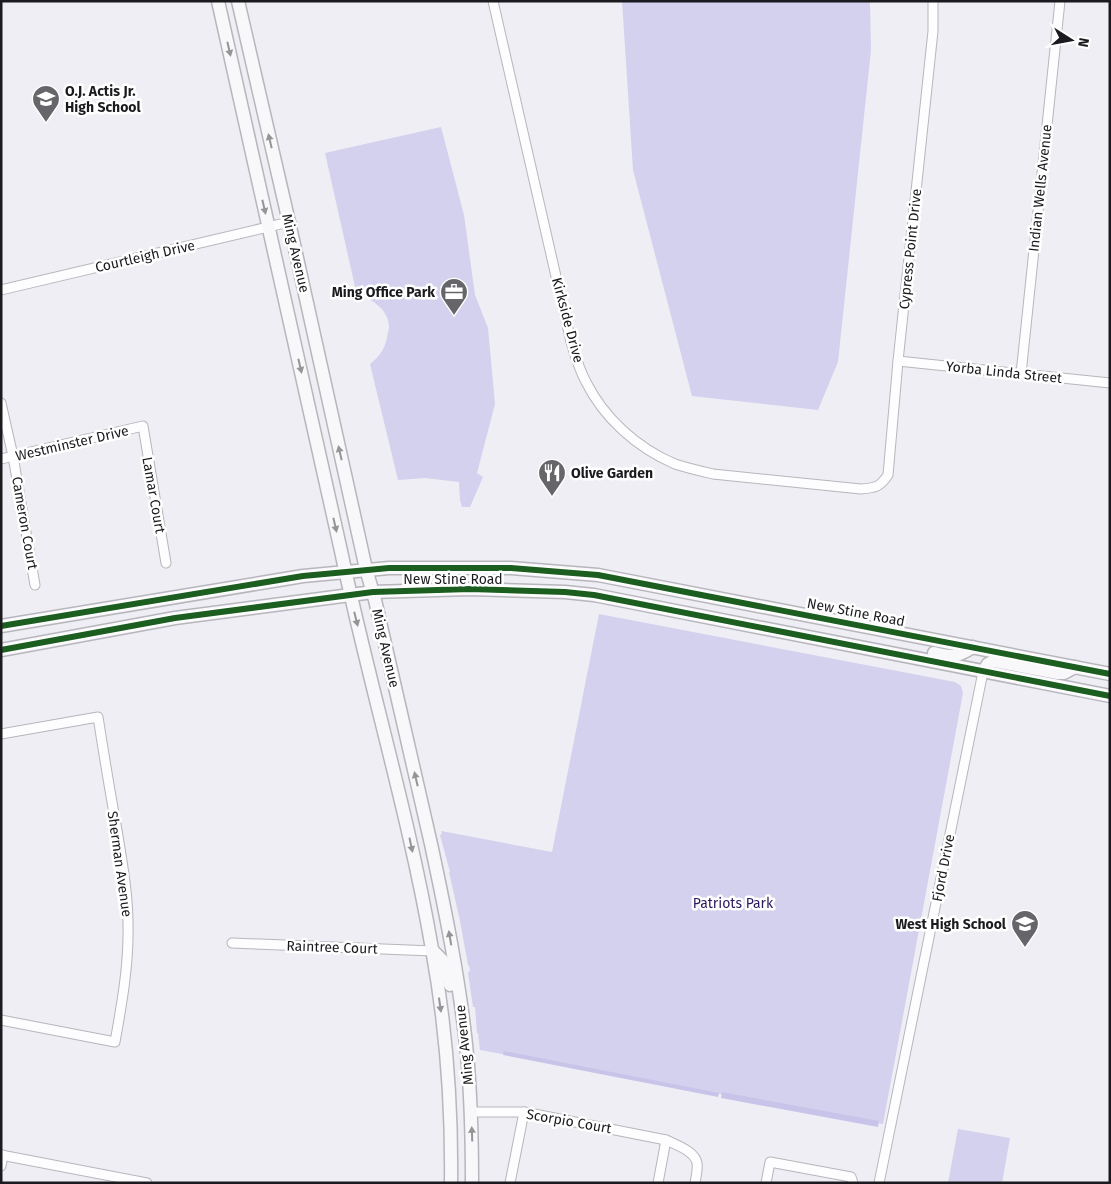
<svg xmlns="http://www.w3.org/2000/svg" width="1111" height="1184" font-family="'Fira Sans',sans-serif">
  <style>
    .green { fill: #d3d1ed }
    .forest { fill: #c8c4e9 }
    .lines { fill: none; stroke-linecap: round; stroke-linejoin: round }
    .minor-casing { stroke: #b7b6bc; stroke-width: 11 }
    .secondary-casing { stroke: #b7b6bc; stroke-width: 15 }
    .minor { stroke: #fdfcfe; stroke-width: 9 }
    .secondary { stroke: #f8f7fa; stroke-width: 12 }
    .cycleway-casing { stroke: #fff; stroke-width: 9 }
    .cycleway { stroke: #1b5e20; stroke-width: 6 }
    .oneway { fill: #959497 }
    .labels { text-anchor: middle; stroke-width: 5; stroke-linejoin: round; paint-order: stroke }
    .poi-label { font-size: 14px; font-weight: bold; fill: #1b1b1f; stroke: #fff; text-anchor: start }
    .street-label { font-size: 14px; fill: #1b1b1f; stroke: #fff }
    .park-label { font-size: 14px; fill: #2b1960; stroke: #fff }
  </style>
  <rect width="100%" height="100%" fill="#efeef5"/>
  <!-- green -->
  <g class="green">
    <polygon points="622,1 870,1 871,50 838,362 818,410 692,396 633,170"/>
    <path d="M441,127L464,215L475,295L488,328L495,404L477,473L483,477L470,507H462L460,500L459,482L425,478L398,480L370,364C379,357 384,350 387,338C387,335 389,330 389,327C389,308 369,299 356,291L325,153Z"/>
    <polygon points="599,614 955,682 961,686 963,693 883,1124 480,1050 478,1033 477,1033 475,1007 473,1007 468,973 470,970 469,966 468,965 460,921 449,872 450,872 440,835 442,834 441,831 552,852"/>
    <polygon points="958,1129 1010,1138 1002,1183 948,1183"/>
  </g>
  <!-- forest -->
  <g class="forest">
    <polygon points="504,1051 719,1093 718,1097 503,1055"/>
    <polygon points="722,1092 879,1121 878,1127 721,1098"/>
  </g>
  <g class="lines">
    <defs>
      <g id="minor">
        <path d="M493,1L571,342C575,355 579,369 586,382C604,418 637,448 675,464C687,468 700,471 713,474L861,489C875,488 880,487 888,475L898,361L933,31V1"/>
        <polyline points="1,290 289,222"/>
        <polyline points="898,361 1110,383"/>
        <polyline points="1021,374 1060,1"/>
        <polyline points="1,403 13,456 35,585"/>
        <polyline points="1,459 143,426 166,563"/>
        <path d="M1,734L98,717C104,755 110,792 117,830C122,861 128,893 128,924C129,964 122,1003 115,1042L1,1020"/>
        <polyline points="232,943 433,951"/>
        <polyline points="471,1112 524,1112 666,1140"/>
        <polyline points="1,1155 147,1183"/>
        <polyline points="1,1166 3,1155"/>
        <polyline points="510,1183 524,1112"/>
        <path d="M658,1183L666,1140C676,1145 695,1151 697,1163C698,1169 696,1177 695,1183"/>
        <polyline points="766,1183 770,1162 851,1177 853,1183"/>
        <polyline points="879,1183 983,672"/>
      </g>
      <g id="secondary">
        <path d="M218,1L341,551C369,684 409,815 432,949C446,1026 452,1105 451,1183"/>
        <path d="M238,1L289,222L366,569L375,600C393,681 413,763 431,844C446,914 460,983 467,1054C471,1097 472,1140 472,1183"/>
        <polyline points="1,626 303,576 389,568 511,568 598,575 1110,674"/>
        <polyline points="1,650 175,618 373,592 470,589 565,592 594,595 1110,696"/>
        <path d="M934,653C953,658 957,657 973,647"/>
        <polyline points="983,672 988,664 994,661 1058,673 1064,673 1075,667"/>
        <polyline points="433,951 445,963 450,985"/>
      </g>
    </defs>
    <!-- minor casing -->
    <use href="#minor" class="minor-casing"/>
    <!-- secondary casing -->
    <use href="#secondary" class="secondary-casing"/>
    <!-- minor -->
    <use href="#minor" class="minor"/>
    <!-- secondary -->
    <use href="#secondary" class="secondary"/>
    <defs>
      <g id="cycleway">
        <polyline points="1,626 303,576 389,568 511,568 598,575 1110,674"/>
        <polyline points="1,650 175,618 373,592 470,589 565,592 594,595 1110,696"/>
      </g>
    </defs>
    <!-- cycleway casing -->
    <use href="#cycleway" class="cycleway-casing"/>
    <!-- cycleway -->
    <use href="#cycleway" class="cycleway"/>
  </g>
  <!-- one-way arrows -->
  <defs><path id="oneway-solid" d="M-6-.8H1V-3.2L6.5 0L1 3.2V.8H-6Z" transform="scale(1.25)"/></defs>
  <g class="oneway">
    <use href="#oneway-solid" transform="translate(229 49) rotate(77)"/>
    <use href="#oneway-solid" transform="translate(270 141) rotate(-103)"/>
    <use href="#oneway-solid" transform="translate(264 207) rotate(77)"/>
    <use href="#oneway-solid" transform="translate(300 366) rotate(77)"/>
    <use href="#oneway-solid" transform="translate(340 453) rotate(-103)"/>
    <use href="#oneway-solid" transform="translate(335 525) rotate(77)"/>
    <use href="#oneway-solid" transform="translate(356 619) rotate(76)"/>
    <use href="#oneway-solid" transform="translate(416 779) rotate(-103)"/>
    <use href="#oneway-solid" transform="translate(411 845) rotate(78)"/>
    <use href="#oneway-solid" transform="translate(450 938) rotate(-100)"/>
    <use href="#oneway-solid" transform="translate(440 1005) rotate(82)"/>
    <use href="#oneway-solid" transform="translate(472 1134) rotate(-92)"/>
  </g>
  <!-- icons -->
  <defs>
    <symbol id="school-pin" viewBox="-11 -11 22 30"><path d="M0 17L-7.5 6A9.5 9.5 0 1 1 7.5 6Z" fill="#65656a" stroke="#fff"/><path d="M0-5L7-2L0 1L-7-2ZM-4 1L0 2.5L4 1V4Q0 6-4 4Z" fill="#fff"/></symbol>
    <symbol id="office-pin" viewBox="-11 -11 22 30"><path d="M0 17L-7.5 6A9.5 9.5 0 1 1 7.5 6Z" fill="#65656a" stroke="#fff"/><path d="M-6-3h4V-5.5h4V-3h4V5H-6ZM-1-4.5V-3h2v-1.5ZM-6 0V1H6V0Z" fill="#fff"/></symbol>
    <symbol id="restaurant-pin" viewBox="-11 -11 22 30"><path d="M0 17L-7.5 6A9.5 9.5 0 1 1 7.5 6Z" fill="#65656a" stroke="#fff"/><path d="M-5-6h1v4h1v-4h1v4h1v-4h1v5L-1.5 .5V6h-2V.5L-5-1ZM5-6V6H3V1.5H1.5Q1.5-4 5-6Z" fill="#fff"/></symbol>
  </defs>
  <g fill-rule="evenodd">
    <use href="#school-pin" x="30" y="83" width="32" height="43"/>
    <use href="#office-pin" x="438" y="276" width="32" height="43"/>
    <use href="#restaurant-pin" x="536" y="457" width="32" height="43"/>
    <use href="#school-pin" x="1009" y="908" width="32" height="43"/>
  </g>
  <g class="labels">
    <!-- poi labels -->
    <g class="poi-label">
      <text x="65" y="96">O.J. Actis Jr.<tspan x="65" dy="16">High School</tspan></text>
      <text x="435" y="297" text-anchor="end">Ming Office Park</text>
      <text x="571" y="478">Olive Garden</text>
      <text x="1006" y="929" text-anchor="end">West High School</text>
    </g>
    <!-- street labels -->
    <g class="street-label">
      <text transform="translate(1040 188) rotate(-84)" y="5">Indian Wells Avenue</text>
      <text transform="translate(910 249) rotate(-84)" y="5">Cypress Point Drive</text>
      <text transform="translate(296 253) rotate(77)" y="5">Ming Avenue</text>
      <text transform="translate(145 256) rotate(-13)" y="5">Courtleigh Drive</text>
      <text transform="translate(568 320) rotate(75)" y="5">Kirkside Drive</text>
      <text transform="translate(1004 372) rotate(6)" y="5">Yorba Linda Street</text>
      <text transform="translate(72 443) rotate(-13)" y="5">Westminster Drive</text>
      <text transform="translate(154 495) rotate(80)" y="5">Lamar Court</text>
      <text transform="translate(25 523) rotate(80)" y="5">Cameron Court</text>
      <text x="453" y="584">New Stine Road</text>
      <text transform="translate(856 612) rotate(11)" y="5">New Stine Road</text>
      <text transform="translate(386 648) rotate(77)" y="5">Ming Avenue</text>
      <text transform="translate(120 864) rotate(82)" y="5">Sherman Avenue</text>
      <text transform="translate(943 868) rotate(-79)" y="5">Fjord Drive</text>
      <text transform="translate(332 947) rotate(2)" y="5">Raintree Court</text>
      <text transform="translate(464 1045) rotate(-96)" y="5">Ming Avenue</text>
      <text transform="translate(569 1121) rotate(10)" y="5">Scorpio Court</text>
    </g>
    <!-- park labels -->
    <g class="park-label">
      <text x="733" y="908">Patriots Park</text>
    </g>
  </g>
  <!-- border -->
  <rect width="1111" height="1184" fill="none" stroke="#1b1b1f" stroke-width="5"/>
  <!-- north arrow -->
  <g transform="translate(1071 40) rotate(101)" stroke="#ffffff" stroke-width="4" paint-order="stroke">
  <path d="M0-4L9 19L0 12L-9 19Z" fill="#1b1b1f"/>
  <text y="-8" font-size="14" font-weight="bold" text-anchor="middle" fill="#1b1b1f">N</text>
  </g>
</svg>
